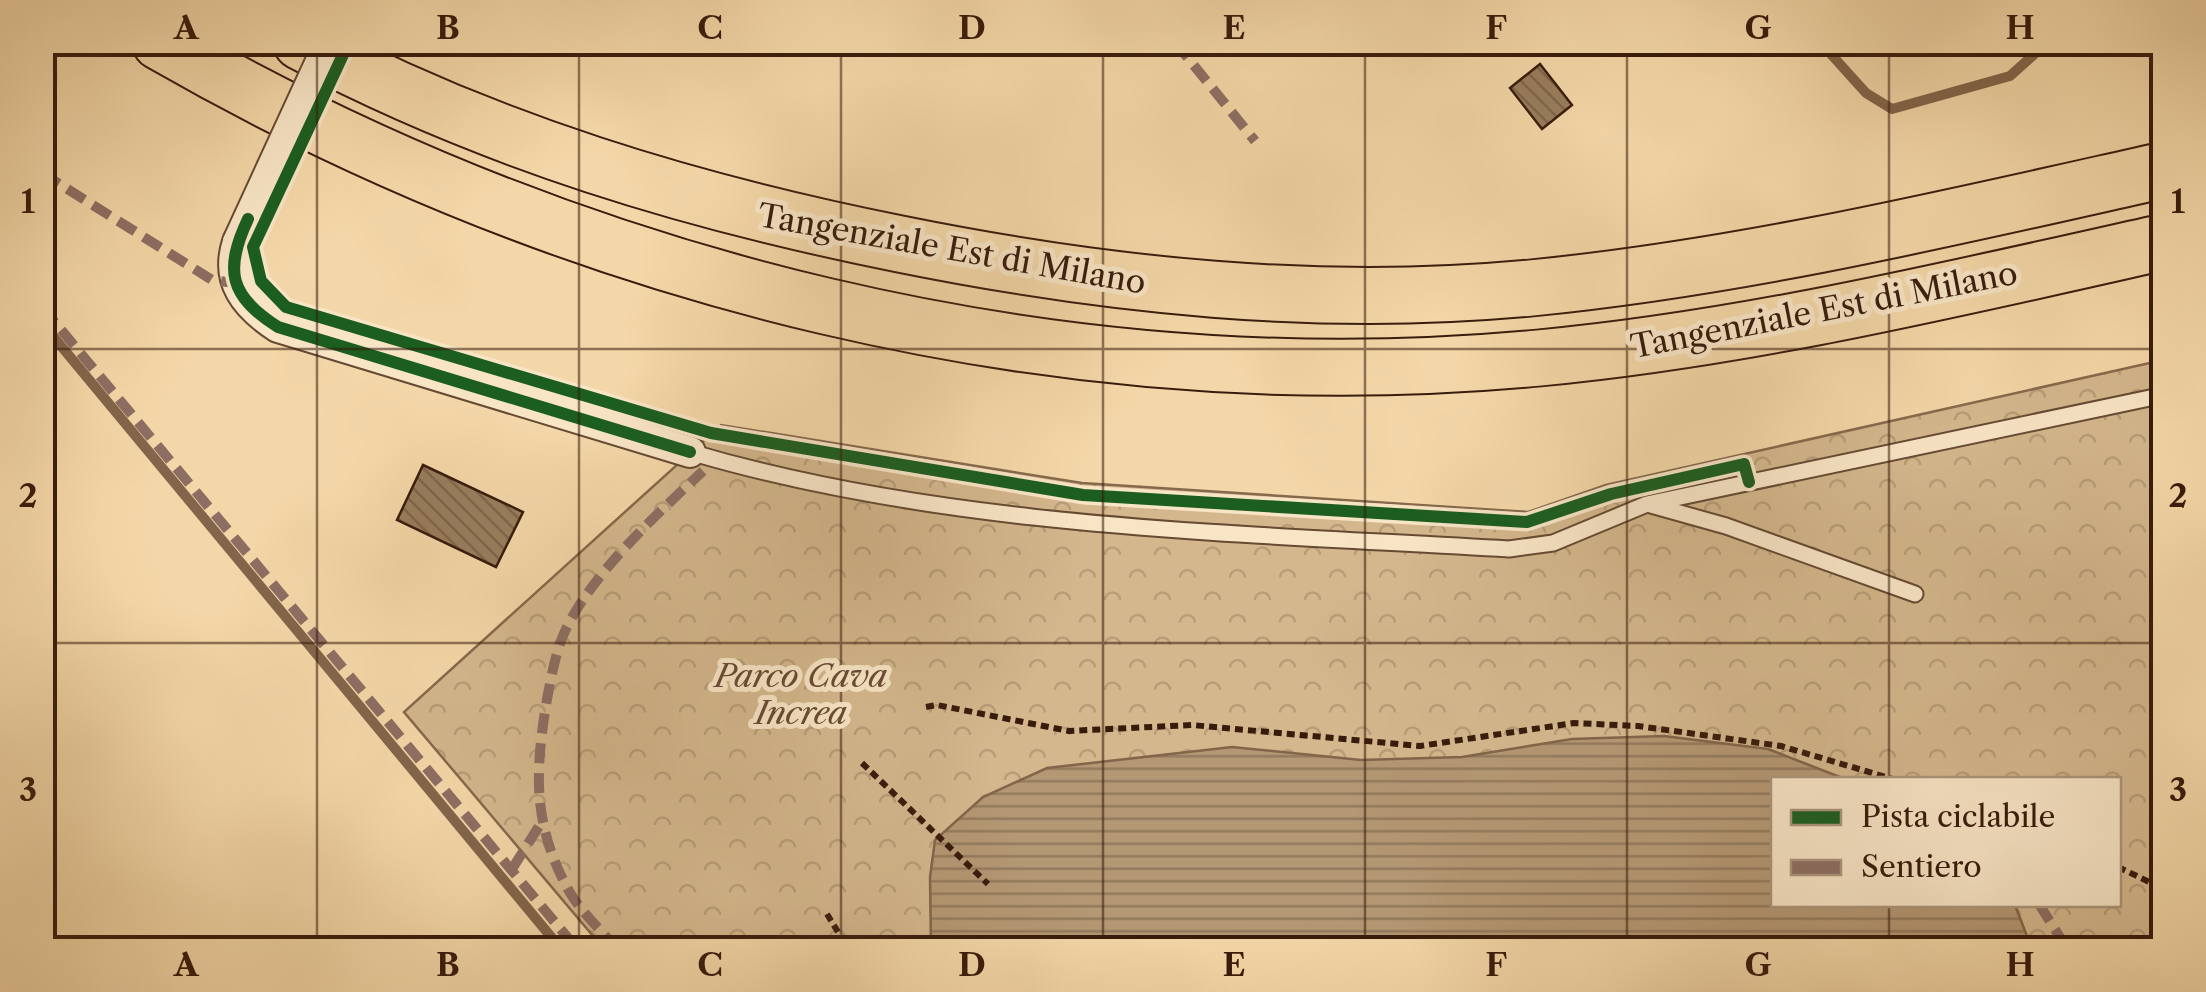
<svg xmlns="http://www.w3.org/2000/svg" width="2206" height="992" font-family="'Libre Caslon Text',serif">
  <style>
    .forest { fill: url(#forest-crowns); stroke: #86694c; stroke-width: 2.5; fill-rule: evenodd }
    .water { fill: url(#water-rules); stroke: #82654a; stroke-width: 2.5 }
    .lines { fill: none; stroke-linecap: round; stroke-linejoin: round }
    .stream { stroke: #82654a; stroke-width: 10 }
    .building { fill: url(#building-back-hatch); stroke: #371b0c; stroke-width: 2.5 }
    .lane-casing { stroke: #664a33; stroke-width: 19 }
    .street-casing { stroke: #664a33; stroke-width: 34 }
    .highway-casing { stroke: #371b0c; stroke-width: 59 }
    .path { stroke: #371b0c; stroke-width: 6; stroke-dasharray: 8 5; stroke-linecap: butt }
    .lane { stroke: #f8e5c6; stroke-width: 15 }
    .street { stroke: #f8e5c6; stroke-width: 30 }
    .highway { stroke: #f4d7a8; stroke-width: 55 }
    .street-bridge-casing { stroke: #664a33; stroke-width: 34; stroke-linecap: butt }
    .street-bridge { stroke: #f8e5c6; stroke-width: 30 }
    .quiet { stroke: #8d6e63; stroke-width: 10; stroke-dasharray: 20 10; stroke-linecap: butt }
    .cycleway-casing { stroke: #f8e5c6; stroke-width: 19 }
    .cycleway { stroke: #1b5e20; stroke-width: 12 }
    .grid { fill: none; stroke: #371b0c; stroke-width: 2.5; stroke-opacity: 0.55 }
    .labels { text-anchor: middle; stroke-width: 10; stroke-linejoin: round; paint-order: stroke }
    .street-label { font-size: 32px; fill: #371b0c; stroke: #f8e5c6 }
    .park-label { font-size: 32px; font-style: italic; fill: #664a33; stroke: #f8e5c6 }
    .neatline { fill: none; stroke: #371b0c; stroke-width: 4 }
    .grid-label { font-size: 32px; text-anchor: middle; font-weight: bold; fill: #371b0c }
  </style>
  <defs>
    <pattern id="forest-crowns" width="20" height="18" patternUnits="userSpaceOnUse" patternTransform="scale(2.5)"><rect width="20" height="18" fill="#d4b78d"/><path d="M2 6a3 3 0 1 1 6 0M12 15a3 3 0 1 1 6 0" fill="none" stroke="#b79d78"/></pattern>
    <pattern id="water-rules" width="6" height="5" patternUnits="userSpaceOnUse" patternTransform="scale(2.5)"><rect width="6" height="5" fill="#b49773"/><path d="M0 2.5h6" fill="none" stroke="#937a5d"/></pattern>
    <pattern id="building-back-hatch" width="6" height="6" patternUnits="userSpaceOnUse" patternTransform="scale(2.5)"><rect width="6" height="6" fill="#997d5d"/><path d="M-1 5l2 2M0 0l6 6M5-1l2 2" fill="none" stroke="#7e664b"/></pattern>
  </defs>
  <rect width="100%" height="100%" fill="#f4d7a8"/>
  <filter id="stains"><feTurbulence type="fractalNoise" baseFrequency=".002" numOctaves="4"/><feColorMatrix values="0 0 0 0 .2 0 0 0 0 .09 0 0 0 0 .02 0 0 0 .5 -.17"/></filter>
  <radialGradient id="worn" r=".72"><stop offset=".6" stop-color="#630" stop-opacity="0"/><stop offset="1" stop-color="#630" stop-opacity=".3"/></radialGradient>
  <!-- forest -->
  <path class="forest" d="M2163,360V949H604L404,712L721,425L1082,483L1528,512L1606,485ZM1774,780H2118V904H1774Z"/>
  <!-- water -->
  <polygon class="water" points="1664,736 1768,749 1845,779 1774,780 1774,904 2015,905 2032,949 931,949 930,877 935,840 983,797 1047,768 1232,747 1361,760 1462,757 1572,739"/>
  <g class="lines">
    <!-- stream -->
    <g class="stream">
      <polyline points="1802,42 1805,45"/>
      <polyline points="1820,42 1866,93 1892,109 2010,76 2048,42"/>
      <polyline points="42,323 562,950"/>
    </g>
  </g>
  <!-- building -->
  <g class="building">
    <polygon points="1540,64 1572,105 1542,129 1510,88"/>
    <polygon points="423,465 523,512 496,567 397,520"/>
  </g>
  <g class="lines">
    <defs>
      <g id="lane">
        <path d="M690,452C949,529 1241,533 1509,549L1553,543L1647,504L2164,395"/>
        <polyline points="1651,505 1726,526 1915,594"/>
      </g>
      <path id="street" d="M238,242C225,281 246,306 278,327L690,452"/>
      <g id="highway">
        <path d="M160,42C574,280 1062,403 1539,358C1751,338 1957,288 2164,242"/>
        <path d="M301,42C491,142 690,202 900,244C1108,286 1319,308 1531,288C1745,267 1954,217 2164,170"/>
      </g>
    </defs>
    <!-- lane casing -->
    <use href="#lane" class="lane-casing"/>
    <!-- street casing -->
    <use href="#street" class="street-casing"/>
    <!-- highway casing -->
    <use href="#highway" class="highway-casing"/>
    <!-- path -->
    <g class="path">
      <polyline points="926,707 937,705 1069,731 1192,725 1420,746 1574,723 1638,726 1781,746 1896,780"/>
      <polyline points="862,763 988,884"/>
      <polyline points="2118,867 2164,889"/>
      <polyline points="827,914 849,950"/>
    </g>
    <!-- lane -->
    <use href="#lane" class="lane"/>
    <!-- street -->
    <use href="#street" class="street"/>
    <!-- highway -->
    <use href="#highway" class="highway"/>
    <defs>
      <polyline id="street-bridge" points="238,242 330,42"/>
    </defs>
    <!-- street-bridge casing -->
    <use href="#street-bridge" class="street-bridge-casing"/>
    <!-- street-bridge -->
    <use href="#street-bridge" class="street-bridge"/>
    <!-- quiet -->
    <g class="quiet">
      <polyline points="1175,42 1255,141"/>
      <polyline points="42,173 212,280 235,283"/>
      <polyline points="42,307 578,950"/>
      <polyline points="512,869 543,820"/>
      <polyline points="2039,904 2068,950"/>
      <path d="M618,950C602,931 581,912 569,891C532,824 535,771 547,699C552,674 556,648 568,625C595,571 659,512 703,471"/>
    </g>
    <defs>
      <g id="cycleway">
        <polyline points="349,42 253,247 261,281 286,307 711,433 1083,495 1527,522 1611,494 1744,464 1749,482"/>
        <path d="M248,219C224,270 229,296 278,327L690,452"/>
      </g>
    </defs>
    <!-- cycleway casing -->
    <use href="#cycleway" class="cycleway-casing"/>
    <!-- cycleway -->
    <use href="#cycleway" class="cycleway"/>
  </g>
  <!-- grid -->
  <path class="grid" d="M317,42V950M579,42V950M841,42V950M1103,42V950M1365,42V950M1627,42V950M1889,42V780M42,349H2164M42,643H2164M1889,904V950"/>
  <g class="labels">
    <!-- street labels -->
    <g class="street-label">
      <text transform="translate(952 249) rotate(10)" y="11">Tangenziale Est di Milano</text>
      <text transform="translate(1824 310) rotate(-11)" y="11">Tangenziale Est di Milano</text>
    </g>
    <!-- park labels -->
    <g class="park-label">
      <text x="801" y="687">Parco Cava<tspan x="801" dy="37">Increa</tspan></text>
    </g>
  </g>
  <!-- margin -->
  <rect width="2206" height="992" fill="none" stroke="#f4d7a8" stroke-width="110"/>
  <!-- legend -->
  <rect x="1771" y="777" width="350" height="130" fill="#f8e5c6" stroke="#ab947c" stroke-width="2.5"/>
  <rect x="1791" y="810" width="50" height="15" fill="#1b5e20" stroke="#ab947c" stroke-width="2.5"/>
  <text x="1861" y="827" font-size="30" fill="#371b0c">Pista ciclabile</text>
  <rect x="1791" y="860" width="50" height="15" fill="#8d6e63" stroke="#ab947c" stroke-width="2.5"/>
  <text x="1861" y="877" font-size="30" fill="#371b0c">Sentiero</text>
  <rect x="55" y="55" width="2096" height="882" class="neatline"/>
  <g class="grid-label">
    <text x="186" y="39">A</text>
    <text x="448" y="39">B</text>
    <text x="710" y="39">C</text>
    <text x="972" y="39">D</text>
    <text x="1234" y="39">E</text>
    <text x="1496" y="39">F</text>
    <text x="1758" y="39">G</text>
    <text x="2020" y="39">H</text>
    <text x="28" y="213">1</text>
    <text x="2178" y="213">1</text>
    <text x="28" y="507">2</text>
    <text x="2178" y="507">2</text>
    <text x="28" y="801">3</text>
    <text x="2178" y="801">3</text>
    <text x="186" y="976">A</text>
    <text x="448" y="976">B</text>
    <text x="710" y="976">C</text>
    <text x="972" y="976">D</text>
    <text x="1234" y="976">E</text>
    <text x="1496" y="976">F</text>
    <text x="1758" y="976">G</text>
    <text x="2020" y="976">H</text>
  </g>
  <rect width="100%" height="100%" filter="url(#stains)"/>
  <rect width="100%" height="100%" fill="url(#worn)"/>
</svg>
